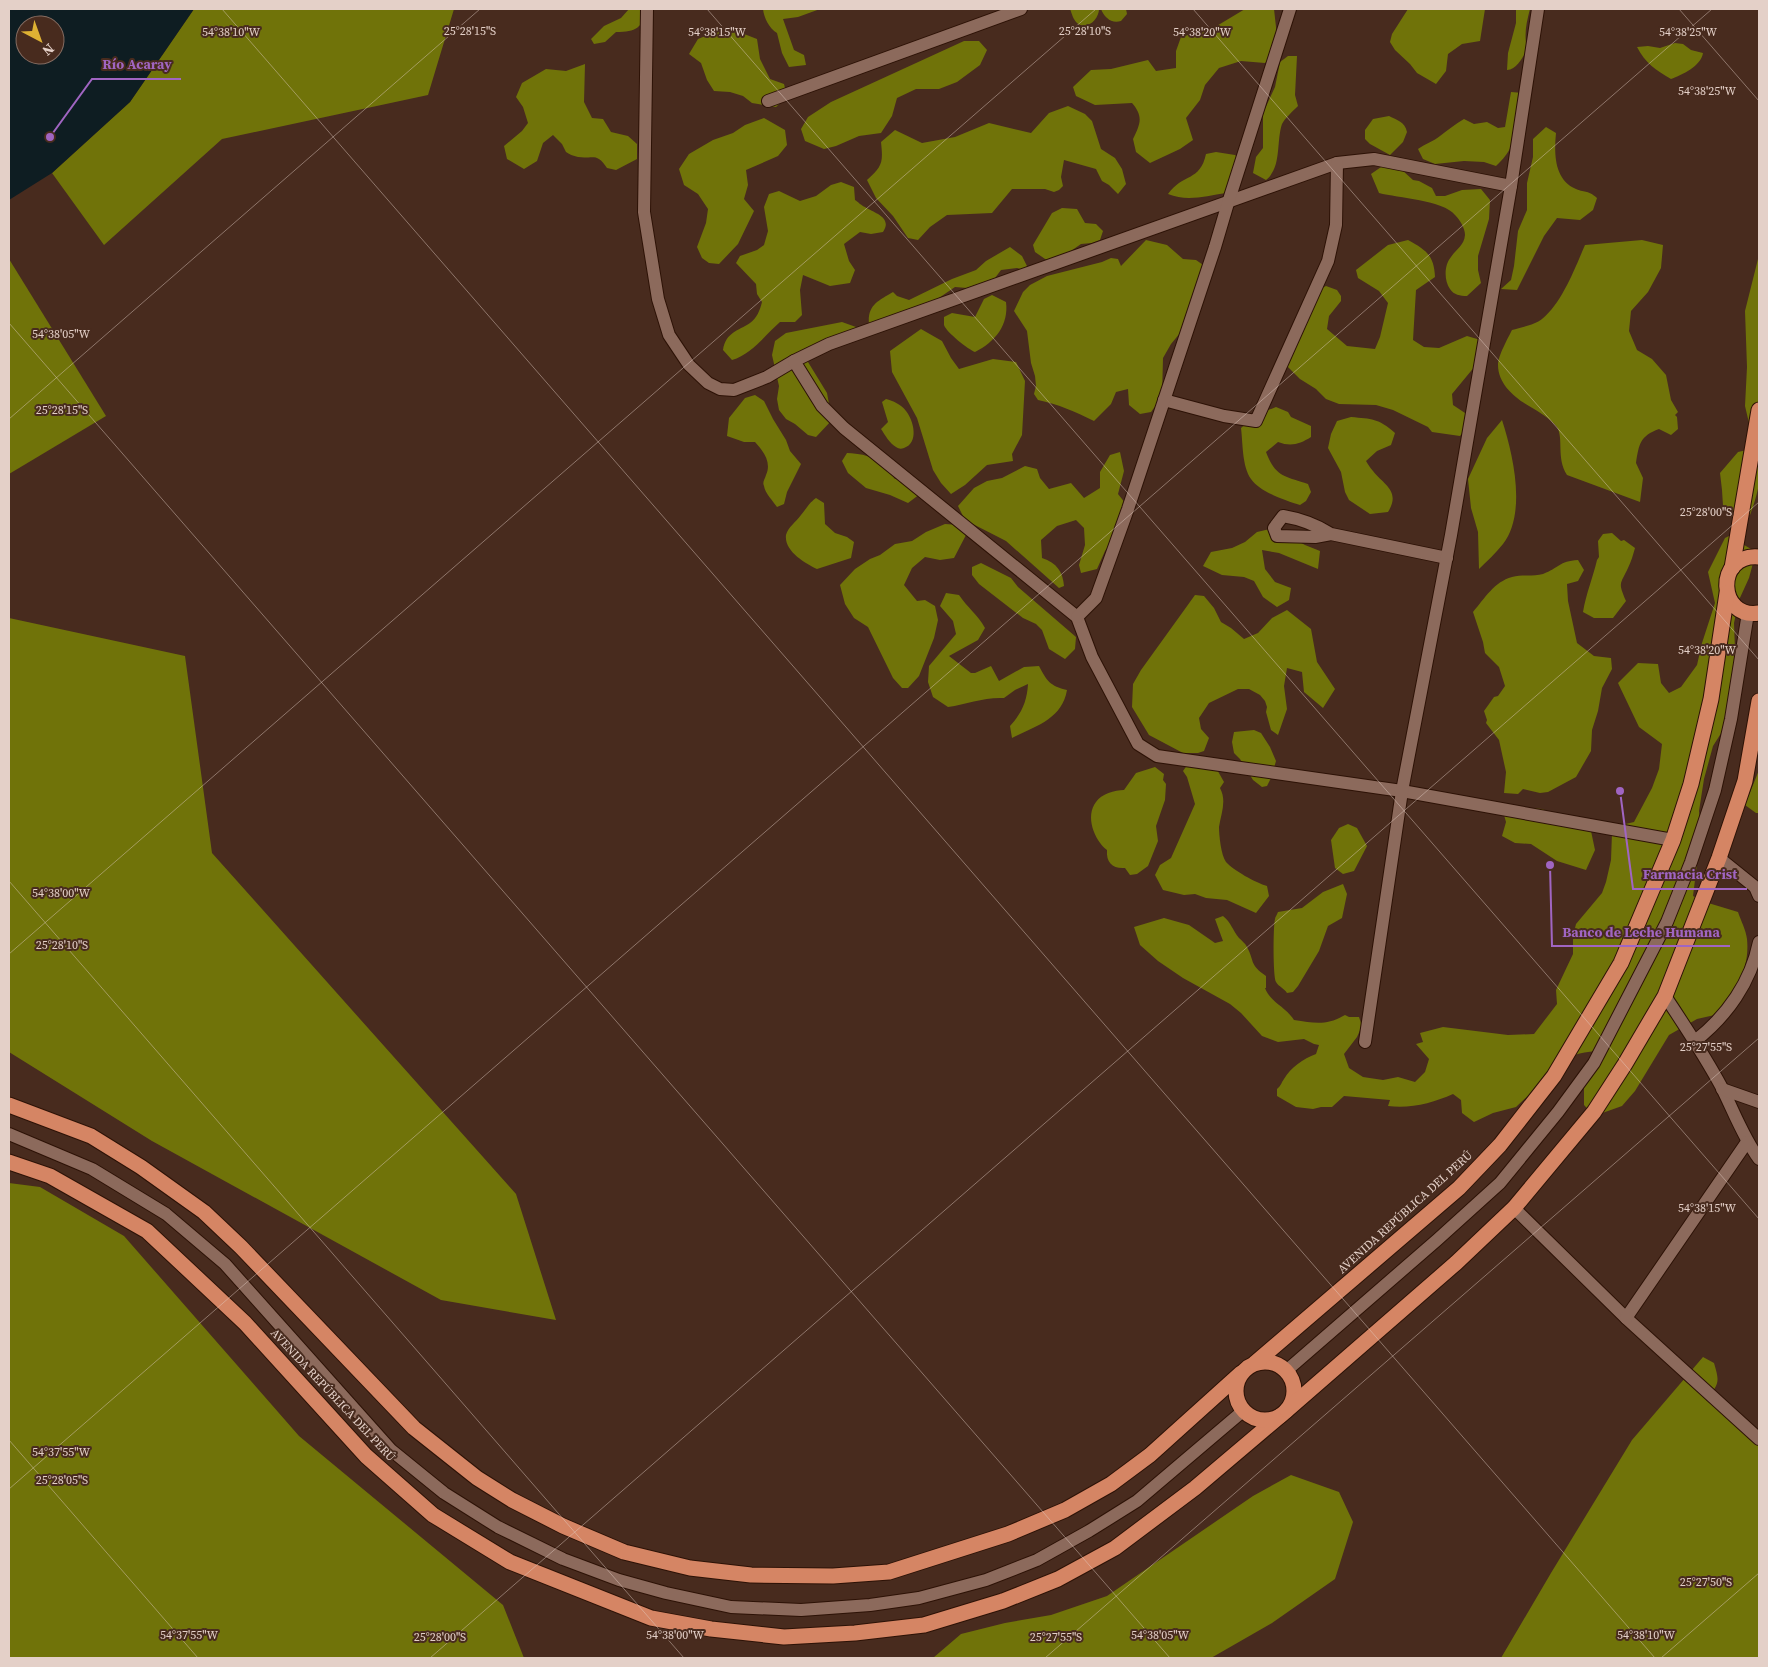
<svg xmlns="http://www.w3.org/2000/svg" width="1768" height="1667" font-family="'Source Serif 4',serif">
  <style>
    .forest { fill: #707309 }
    .water { fill: #0e1d22; fill-rule: evenodd }
    .lines { fill: none; stroke-linecap: round; stroke-linejoin: round }
    .minor-casing { stroke: #2d1206; stroke-width: 14 }
    .highway-casing { stroke: #2d1206; stroke-width: 17 }
    .minor { stroke: #8c6a5c; stroke-width: 12 }
    .highway { stroke: #d58564; stroke-width: 15 }
    .ticks { fill: none; stroke: #e4d0c8; stroke-width: 1; stroke-opacity: 0.45 }
    .labels { text-anchor: middle; stroke-width: 4; stroke-linejoin: round; paint-order: stroke }
    .street-label { font-size: 12px; fill: #e4d0c8; stroke: #482b1e }
    .ticks-label { font-size: 12px; text-anchor: middle; fill: #e4d0c8; stroke: #482b1e; stroke-width: 4; stroke-linejoin: round; paint-order: stroke }
    .leader { fill: none; stroke: #a065c2; stroke-width: 2 }
    .callout-dot { fill: #a065c2; stroke: #482b1e; stroke-width: 2 }
    .callout-label { font-size: 14px; text-anchor: middle; font-weight: bold; fill: #a065c2; stroke: #482b1e; stroke-width: 4; stroke-linejoin: round; paint-order: stroke }
  </style>
  <rect width="100%" height="100%" fill="#482b1e"/>
  <!-- forest -->
  <g class="forest">
    <polygon points="194,9 454,9 428,95 222,139 104,245 52,173 130,102"/>
    <path d="M629,9H648C641,28 637,32 616,32L605,42L594,44L591,39L604,26L621,18Z"/>
    <path d="M763,9H820L798,17L783,19L794,50L804,55L806,65L789,67L782,53L777,33C769,28 764,18 763,9Z"/>
    <path d="M1070,9H1099C1099,19 1087,31 1077,23C1073,19 1072,14 1070,9Z"/>
    <path d="M1101,9H1126L1127,14L1121,21C1111,24 1104,17 1101,9Z"/>
    <path d="M1245,9H1274L1277,36L1276,54L1265,63L1241,61L1219,68L1205,85L1200,100L1186,118L1193,140L1180,149L1150,163L1136,152L1133,139C1140,124 1144,117 1132,103L1095,105L1076,96L1073,87L1091,70L1111,69L1148,60L1156,71L1176,68V51L1181,37L1215,27Z"/>
    <polygon points="1408,9 1485,9 1480,41 1462,44 1448,54 1446,71 1436,84 1417,73 1410,64 1395,50 1390,42 1392,34"/>
    <path d="M1516,9H1530C1526,24 1524,34 1527,50C1522,58 1517,69 1507,70L1508,53L1516,23Z"/>
    <polygon points="718,31 727,33 739,32 757,39 760,59 770,79 784,84 787,96 776,107 752,103 743,96 730,92 714,91 707,80 701,63 689,54 698,39"/>
    <polygon points="964,41 979,41 987,50 980,65 957,82 939,89 916,89 897,98 892,116 881,133 859,136 836,146 824,149 805,141 801,129 808,117 831,102"/>
    <path d="M1675,43L1683,44L1691,50L1703,53C1701,66 1682,75 1671,79C1656,70 1645,63 1637,47L1648,46L1660,48Z"/>
    <path d="M1288,56H1297L1295,95L1298,106C1293,111 1285,118 1282,124C1276,142 1282,167 1266,180L1253,173L1256,157L1263,148V113L1275,87L1280,62Z"/>
    <path d="M585,64L584,102L592,118L603,119L611,132L628,136L637,144V159L616,170L607,168C597,152 593,159 578,157C573,156 569,154 566,152L562,144L553,135L543,143L537,161L524,169L507,159L504,146L522,131L528,123L523,107L516,97L522,83L546,69L566,71Z"/>
    <path d="M1511,92L1523,93C1520,120 1518,147 1496,166L1484,162L1464,161L1435,164L1423,159L1418,149C1425,144 1434,141 1440,136C1448,130 1455,124 1464,119L1474,124L1487,122L1498,128L1505,127Z"/>
    <path d="M1068,106L1085,114L1092,121L1101,149L1115,158L1122,169L1126,184L1118,194L1109,185L1102,181L1096,169L1064,160L1061,177L1063,186L1059,190L1054,192L1045,189H1012L992,213L947,215L930,227L918,240L908,238L893,216L876,198L867,180C883,166 883,162 881,142L895,130L922,143L955,137L989,123L1031,133L1049,113Z"/>
    <path d="M1389,116C1397,120 1405,122 1407,132L1403,142L1390,155L1370,144L1365,139V130L1373,119Z"/>
    <polygon points="764,118 785,130 787,145 778,156 746,170 748,185 744,199 754,211 738,244 719,264 709,263 702,258 697,247 706,223 708,209 698,194 684,185 679,169 689,154 713,140 733,133 745,125"/>
    <path d="M1546,127L1556,133C1554,153 1554,180 1576,189C1586,193 1588,190 1597,198L1593,210L1580,220L1557,218L1544,236L1517,290L1501,289L1511,280L1514,266L1518,231L1527,210V183L1533,157V139Z"/>
    <path d="M1216,152L1235,155L1245,164L1226,193C1206,196 1187,202 1168,194C1183,173 1200,182 1206,154Z"/>
    <path d="M1384,165L1402,170L1413,180L1419,181L1432,188L1436,196H1445L1462,190L1481,189L1490,200L1489,219L1478,256V270L1481,283L1467,296C1460,296 1454,295 1450,289C1444,281 1444,265 1451,257C1456,249 1464,246 1465,235C1465,228 1460,220 1455,215C1443,200 1398,198 1379,193L1371,174Z"/>
    <path d="M841,182L854,187L855,200C858,202 862,206 865,207C874,213 893,217 883,232L871,234L860,232L844,244L849,261L855,270L850,283L830,286L803,275L800,290L802,315L795,322H780C765,335 752,354 732,360L723,350C726,332 738,331 750,323C757,318 760,310 762,302L757,294L756,284L736,263L740,256L757,250L764,245L768,231L764,207L769,194L779,191L800,201L816,196L831,185Z"/>
    <polygon points="1062,208 1077,209 1085,223 1096,224 1103,231 1100,240 1092,243 1081,244 1068,253 1048,261 1035,252 1033,245 1052,213"/>
    <path d="M1146,240L1167,245L1183,259L1196,260L1209,269L1190,321L1171,344L1163,358L1162,397L1151,412L1140,414L1129,405L1128,389L1116,392L1111,404L1094,421C1076,412 1058,404 1038,400L1034,394L1036,386L1035,376L1031,363L1027,331L1014,311L1023,292L1030,285L1047,276L1102,262L1111,258L1118,259L1121,266Z"/>
    <path d="M1408,240C1426,250 1434,255 1435,277L1416,290L1413,340L1424,347L1439,348L1467,336L1484,341L1485,354L1452,394L1453,405L1465,413L1467,427L1460,436L1432,432L1428,427L1393,410L1376,405L1339,404L1326,399L1316,389L1300,379L1285,364L1320,289L1326,286L1337,290L1341,296V301L1329,316L1327,329L1347,346L1375,349L1380,337L1388,303L1379,291L1358,278L1356,270L1388,245Z"/>
    <path d="M1642,240L1663,245L1661,268L1648,292L1631,311L1629,331L1637,350L1652,359L1666,375L1671,400L1678,412L1675,415L1677,417L1678,429L1671,435L1659,429C1640,436 1639,444 1636,463L1643,478L1640,502L1567,475C1556,458 1564,439 1557,427C1550,418 1539,412 1529,406C1515,398 1498,384 1498,365C1498,356 1508,338 1512,330C1521,327 1535,325 1542,319C1562,303 1575,268 1585,245Z"/>
    <path d="M1010,247L1022,256L1027,266L1024,270L1017,268L1001,270L995,278L967,288L955,287L930,304L869,325C867,305 878,301 893,292L897,296L909,300L952,279L976,270L986,261Z"/>
    <polygon points="1759,255 1759,426 1749,423 1745,406 1747,367 1745,311"/>
    <polygon points="9,259 106,416 9,474"/>
    <path d="M992,295L1006,302C1009,325 995,342 975,352C969,350 946,332 944,325C944,324 944,319 944,317L952,313L975,317L984,299Z"/>
    <polygon points="842,322 856,327 856,337 818,351 808,362 827,393 832,420 816,437 808,435 795,424 786,419 779,410 777,399 779,386 772,355 775,341 786,333"/>
    <polygon points="921,329 942,341 951,358 959,369 993,359 1016,362 1025,381 1022,435 1012,454 1013,461 987,465 965,485 951,494 941,483 933,470 917,418 892,372 890,351"/>
    <path d="M755,395L764,401L773,419L786,440L790,451L801,464L787,492L784,504L777,507C773,501 765,493 764,486C762,482 765,479 766,475C772,462 763,451 755,442H744L727,436L729,418L745,398Z"/>
    <path d="M886,399C893,401 901,404 906,411C914,421 919,443 904,448C901,449 899,449 896,447C890,444 885,435 881,429L888,422L882,402Z"/>
    <path d="M1276,407L1288,412L1291,417L1311,426V437C1300,444 1291,447 1278,442L1266,452C1276,478 1285,476 1308,484L1311,492L1306,501L1300,505C1286,501 1260,492 1251,479C1242,466 1243,444 1241,428L1256,415Z"/>
    <path d="M1351,417C1372,419 1378,418 1395,433L1391,445L1377,451L1366,461C1368,464 1370,468 1373,471C1384,485 1401,491 1388,512L1370,514L1349,500L1345,492L1341,472L1328,448L1331,434L1337,421Z"/>
    <path d="M1502,420C1513,454 1527,513 1503,544C1496,553 1487,561 1479,569L1478,532L1471,508L1468,479L1487,438Z"/>
    <path d="M1756,448C1766,467 1757,496 1750,515L1726,510L1723,506L1722,490L1720,473L1738,452Z"/>
    <path d="M1120,452L1124,471L1118,494L1133,513L1105,551L1097,569L1081,573L1079,565L1085,545L1084,528L1076,520L1057,526L1041,540L1042,558C1057,563 1063,572 1064,586L1059,588L1006,541L965,520L958,506L974,488L987,481L1002,478L1025,466L1037,469L1040,478L1049,489L1071,483L1084,498L1100,488V472L1110,455Z"/>
    <path d="M847,453C872,454 879,460 895,479L913,477L924,491L908,503L890,495L866,488L848,473L842,461Z"/>
    <path d="M816,498L824,503L825,524L835,533L847,537L854,542L851,558L817,569C805,563 784,551 786,535C788,527 796,522 801,515C807,508 808,504 816,498Z"/>
    <polygon points="945,524 960,525 966,535 954,558 940,560 925,557 912,568 904,585 917,601 925,600 935,606 938,620 934,638 919,676 908,688 902,688 893,678 868,627 854,618 845,604 840,585 855,569 870,559 880,555 895,544 912,541 926,532"/>
    <polygon points="1274,528 1305,545 1320,551 1318,569 1279,553 1262,550 1265,569 1275,582 1291,588 1289,600 1277,607 1263,597 1254,581 1244,577 1222,575 1203,566 1211,552 1232,548 1245,542 1257,532"/>
    <path d="M1612,533L1621,541L1624,540L1635,548C1633,555 1631,562 1628,568C1620,585 1618,582 1626,601L1613,618H1594L1583,612C1586,594 1593,577 1597,560L1599,557L1598,541L1603,534Z"/>
    <path d="M1729,536L1756,552L1749,578L1739,600L1734,623L1735,650L1738,673L1725,727L1713,746L1704,779L1699,811L1701,832L1693,896L1705,902L1738,912C1741,921 1746,930 1747,939C1750,969 1736,990 1719,1014L1697,1019L1669,1035L1635,1091L1622,1106L1594,1116L1584,1105V1086L1596,1051C1562,1054 1558,1064 1535,1087L1533,1091L1516,1107L1493,1113L1474,1122L1462,1113L1461,1100L1453,1094C1433,1103 1410,1109 1388,1106L1390,1100L1344,1096L1332,1107H1321L1313,1109L1296,1107L1277,1096V1089C1281,1086 1281,1083 1284,1079C1291,1067 1303,1059 1316,1054L1319,1045L1314,1044L1304,1039L1278,1042L1262,1036L1241,1013L1230,1004L1183,978L1158,961L1140,945L1134,927L1164,918L1189,925L1215,943L1223,941L1215,919L1223,916C1231,922 1233,931 1239,938C1242,941 1245,943 1247,947C1255,962 1249,964 1266,976V988H1265C1270,1002 1286,1007 1294,1020C1315,1023 1326,1026 1345,1015L1349,1017H1359L1362,1026L1357,1037L1344,1054L1349,1068L1363,1077L1383,1080L1398,1077L1415,1082L1425,1072L1429,1059L1416,1044L1423,1042L1420,1033L1443,1027L1508,1035L1534,1034L1557,1004L1556,990L1573,954V936L1576,924L1602,893L1606,882L1611,860L1612,833L1617,826L1634,822L1652,788L1659,769L1662,744L1639,727L1618,683L1638,663L1658,664L1661,683L1669,693L1681,687L1697,665L1702,643L1715,603L1708,572L1725,538Z"/>
    <path d="M1578,560L1584,570L1578,581L1567,584L1568,601L1577,643L1594,656L1611,658L1612,669L1602,688L1598,711L1592,730L1591,751L1576,777L1548,792L1540,793L1523,789L1518,794L1504,793L1506,772L1499,740L1486,723L1487,720L1484,711L1494,697L1498,696L1505,686L1499,667L1485,653L1483,642L1473,612C1485,598 1494,582 1512,577C1522,574 1533,577 1543,574C1559,568 1559,561 1578,560Z"/>
    <polygon points="981,563 1011,578 1018,587 1076,637 1075,649 1065,659 1049,649 1042,630 1036,624 1023,618 979,584 972,575 972,567"/>
    <path d="M946,593L959,595C967,607 978,615 985,628L978,640L949,656L971,673H975L991,666L999,681L1024,667L1039,666C1047,681 1050,686 1067,690C1062,719 1036,726 1012,738L1010,726C1022,713 1027,701 1028,684L1015,690L1004,698C984,697 967,704 948,707L933,697L928,682L929,666L956,634L953,621L940,606Z"/>
    <polygon points="1195,595 1204,596 1214,608 1221,622 1231,628 1244,639 1258,633 1272,618 1287,610 1311,629 1317,662 1335,689 1323,708 1304,692 1302,672 1287,668 1284,686 1287,709 1278,735 1271,730 1266,712 1267,707 1265,701 1260,695 1249,689 1238,689 1209,703 1199,718 1201,729 1209,738 1204,751 1198,753 1183,753 1149,735 1132,707 1133,684 1141,670"/>
    <polygon points="9,618 185,656 212,853 516,1194 556,1320 441,1300 152,1141 9,1052"/>
    <polygon points="1254,730 1261,733 1270,747 1276,761 1271,778 1267,786 1262,787 1253,780 1240,759 1234,753 1232,742 1234,732"/>
    <path d="M1190,761L1215,766L1224,782L1220,788C1227,801 1221,814 1219,827C1219,835 1221,855 1226,862C1233,870 1256,883 1267,886L1269,896L1256,913L1227,900L1206,898L1195,894L1184,895L1163,890L1155,875L1160,865L1171,858L1195,804L1187,777L1183,771Z"/>
    <path d="M1155,767L1164,774L1163,780L1166,784L1165,800L1156,826L1158,841L1148,866L1137,874L1130,875L1125,868C1113,869 1106,863 1107,850C1094,840 1085,816 1096,802C1101,794 1115,790 1124,790L1136,773Z"/>
    <polygon points="1759,770 1759,813 1756,813 1745,805"/>
    <polygon points="1532,808 1542,809 1555,814 1580,817 1591,831 1595,850 1586,870 1557,861 1531,844 1515,843 1502,836 1506,822 1504,815 1523,809"/>
    <polygon points="1348,824 1357,828 1367,846 1354,871 1343,874 1335,868 1331,840 1339,828"/>
    <path d="M1343,884L1347,894L1342,918L1328,926L1319,951L1298,986L1293,992L1287,993C1284,988 1279,987 1276,982C1273,977 1273,927 1275,919C1275,917 1277,915 1278,912L1302,908L1323,892Z"/>
    <polygon points="9,1183 40,1187 124,1236 299,1436 503,1605 524,1658 9,1658"/>
    <path d="M1703,1357L1714,1363C1720,1383 1719,1384 1706,1400L1759,1443V1658H1501L1551,1573L1632,1440Z"/>
    <polygon points="1291,1475 1339,1492 1353,1522 1335,1579 1272,1623 1211,1658 933,1658 961,1634 1005,1623 1051,1615 1107,1596 1253,1496"/>
  </g>
  <!-- water -->
  <path class="water" d="M9,9H194L130,102L52,173L9,200ZM25,25H55V55H25Z"/>
  <g class="lines">
    <defs>
      <g id="minor">
        <polyline points="647,9 644,212 658,299 669,335 689,365 708,383 720,389 734,390 767,377 794,361"/>
        <polyline points="768,101 1021,9"/>
        <polyline points="1511,186 1374,159 1337,163 829,344 794,361 822,406 844,428 1077,617 1092,657 1138,744 1157,756 1402,791 1673,840"/>
        <polyline points="1164,400 1224,416 1256,421 1328,261 1336,225 1337,163"/>
        <path d="M1331,534L1315,537L1277,536L1274,528L1283,516C1301,519 1315,524 1331,534L1447,558"/>
        <polyline points="1077,617 1096,598 1128,509 1215,247 1228,203 1290,9"/>
        <polyline points="1719,858 1755,887 1759,896"/>
        <path d="M1665,996C1685,1026 1705,1056 1722,1088C1734,1112 1743,1137 1759,1159"/>
        <path d="M1695,1041C1727,1016 1751,982 1759,942"/>
        <polyline points="1365,1042 1402,791 1451,535 1511,186 1538,9"/>
        <polyline points="1722,1089 1759,1102"/>
        <polyline points="9,1134 92,1169 166,1214 225,1264 391,1450 444,1493 498,1527 563,1559 619,1580 666,1593 731,1607 801,1610 870,1605 919,1598 986,1580 1037,1560 1089,1531 1137,1501 1243,1411"/>
        <polyline points="1514,1208 1626,1318 1759,1439"/>
        <polyline points="1626,1318 1747,1142"/>
        <polyline points="1286,1371 1437,1240 1500,1183 1558,1112 1594,1063 1667,922 1691,862 1715,790 1731,719 1748,613"/>
      </g>
      <g id="highway">
        <path d="M1759,557C1714,553 1718,620 1759,613"/>
        <polyline points="1732,568 1759,410"/>
        <polyline points="9,1105 91,1136 141,1167 204,1212 241,1247 414,1428 477,1478 512,1500 563,1526 624,1552 690,1568 751,1575 833,1576 889,1572 1008,1534 1065,1510 1111,1484 1150,1455 1241,1373"/>
        <polyline points="9,1162 50,1176 147,1231 245,1323 366,1456 433,1515 510,1562 651,1618 711,1629 784,1637 855,1633 924,1625 1003,1601 1058,1579 1115,1548 1195,1488 1280,1416"/>
        <circle cx="1265" cy="1391" r="29"/>
        <polyline points="1255,1363 1459,1188 1500,1145 1554,1076 1621,963 1673,840 1691,784 1711,699 1727,593"/>
        <polyline points="1287,1410 1456,1263 1514,1208 1594,1112 1625,1064 1665,996 1719,858 1745,781 1759,701"/>
      </g>
    </defs>
    <!-- minor casing -->
    <use href="#minor" class="minor-casing"/>
    <!-- highway casing -->
    <use href="#highway" class="highway-casing"/>
    <!-- minor -->
    <use href="#minor" class="minor"/>
    <!-- highway -->
    <use href="#highway" class="highway"/>
  </g>
  <!-- ticks -->
  <path class="ticks" d="M222,9L1655,1658M707,9L1759,1219M1193,9L1759,660M1679,9L1759,101M9,323L1170,1658M9,419L480,9M9,881L684,1658M9,954L1096,9M9,1440L198,1658M9,1489L1712,9M430,1658L1759,502M1045,1658L1759,1038M1661,1658L1759,1573"/>
  <g class="labels">
    <!-- street labels -->
    <g class="street-label">
      <text transform="translate(1405 1212) rotate(-42)" y="4">AVENIDA REPÚBLICA DEL PERÚ</text>
      <text transform="translate(333 1395) rotate(47)" y="4">AVENIDA REPÚBLICA DEL PERÚ</text>
    </g>
  </g>
  <g class="ticks-label">
    <text x="470" y="35">25°28'15"S</text>
    <text x="1085" y="35">25°28'10"S</text>
    <text x="231" y="36">54°38'10"W</text>
    <text x="717" y="36">54°38'15"W</text>
    <text x="1202" y="36">54°38'20"W</text>
    <text x="1688" y="36">54°38'25"W</text>
    <text x="1707" y="95">54°38'25"W</text>
    <text x="61" y="338">54°38'05"W</text>
    <text x="62" y="414">25°28'15"S</text>
    <text x="1706" y="516">25°28'00"S</text>
    <text x="1707" y="654">54°38'20"W</text>
    <text x="61" y="897">54°38'00"W</text>
    <text x="62" y="949">25°28'10"S</text>
    <text x="1706" y="1051">25°27'55"S</text>
    <text x="1707" y="1212">54°38'15"W</text>
    <text x="61" y="1456">54°37'55"W</text>
    <text x="62" y="1484">25°28'05"S</text>
    <text x="1706" y="1586">25°27'50"S</text>
    <text x="189" y="1639">54°37'55"W</text>
    <text x="675" y="1639">54°38'00"W</text>
    <text x="1160" y="1639">54°38'05"W</text>
    <text x="1646" y="1639">54°38'10"W</text>
    <text x="440" y="1641">25°28'00"S</text>
    <text x="1056" y="1641">25°27'55"S</text>
  </g>
  <!-- callouts -->
  <path class="leader" d="M50 137L92 79H181M1620 791L1633 889H1747M1550 865L1552 946H1730"/>
  <g class="callout-dot">
    <circle cx="50" cy="137" r="5"/>
    <circle cx="1620" cy="791" r="5"/>
    <circle cx="1550" cy="865" r="5"/>
  </g>
  <g class="callout-label">
    <text x="137" y="69">Río Acaray</text>
    <text x="1690" y="879">Farmacia Crist</text>
    <text x="1641" y="937">Banco de Leche Humana</text>
  </g>
  <!-- border -->
  <rect width="1768" height="1667" fill="none" stroke="#e4d0c8" stroke-width="20"/>
  <!-- north arrow -->
  <g transform="translate(40 40) rotate(139)"><circle r="24" fill="#482b1e" stroke="#866d62"/>
  <path d="M0-4L9 19L0 12L-9 19Z" fill="#deb133"/>
  <text y="-8" font-size="14" font-weight="bold" text-anchor="middle" fill="#e4d0c8">N</text>
  </g>
</svg>
